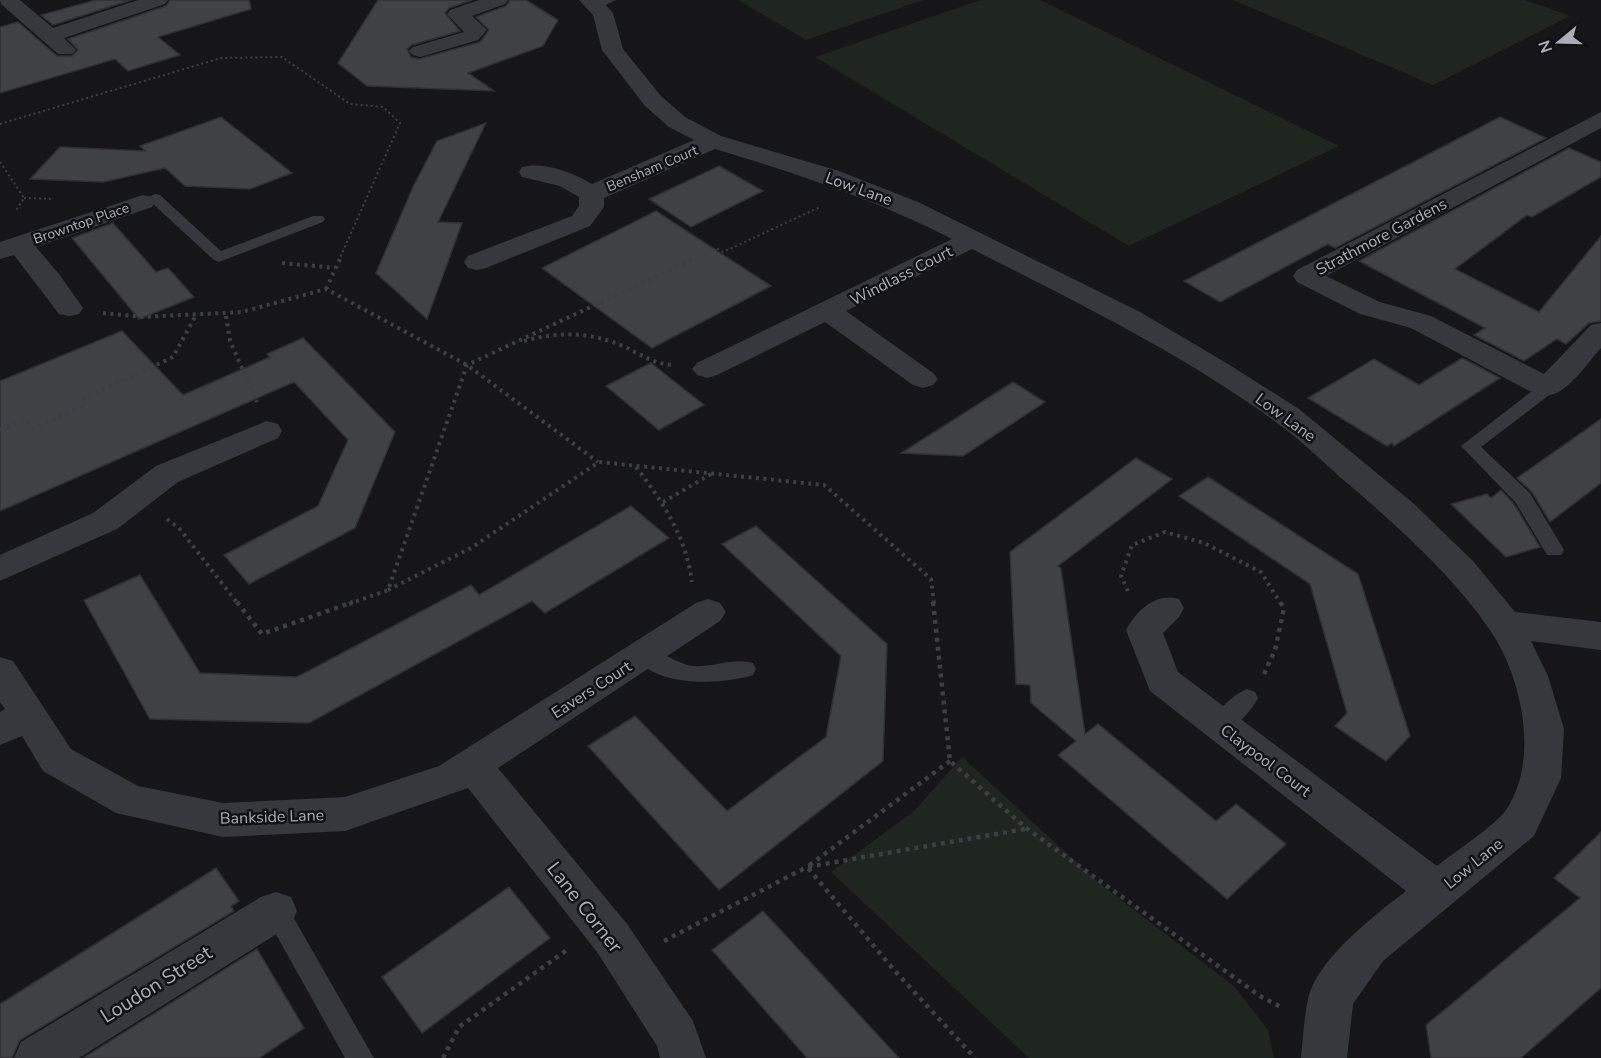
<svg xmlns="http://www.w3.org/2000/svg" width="1601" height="1058" font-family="'Nunito Sans',sans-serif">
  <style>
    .green { fill: #1e261f }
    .building { fill: #404145; stroke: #303034; stroke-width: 1.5 }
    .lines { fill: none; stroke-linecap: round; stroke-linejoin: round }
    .path-far2 { stroke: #3d3f44; stroke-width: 2; stroke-dasharray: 2 3; stroke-linecap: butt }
    .path-far1 { stroke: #3d3f44; stroke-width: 4; stroke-dasharray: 3 4.5; stroke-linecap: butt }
    .path { stroke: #3d3f44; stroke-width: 4.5; stroke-dasharray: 4 5; stroke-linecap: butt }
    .lane { fill: #37383d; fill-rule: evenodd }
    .street { fill: #37383d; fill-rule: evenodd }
    .labels { text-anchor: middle; stroke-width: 5; stroke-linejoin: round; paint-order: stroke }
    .far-street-label { font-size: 14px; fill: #a8adb8; stroke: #111113 }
    .street-label { font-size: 16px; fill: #a8adb8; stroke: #111113 }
    .near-street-label { font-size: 20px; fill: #a8adb8; stroke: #111113 }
  </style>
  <rect width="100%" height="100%" fill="#161618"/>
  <!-- green -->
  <g class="green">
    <polygon points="738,0 923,0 806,40"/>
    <polygon points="981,0 1040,0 1339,146 1129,246 815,57"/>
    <polygon points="1233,0 1525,0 1570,16 1433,85"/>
    <polygon points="962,757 1099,883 1235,987 1268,1030 1274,1058 1029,1058 831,872 913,812"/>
  </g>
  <!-- building -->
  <g class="building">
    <polygon points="96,0 131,0 53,25 41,15"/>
    <polygon points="170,0 249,0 251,9 158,37 180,55 128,71 115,59 0,93 0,27 18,22 57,56 72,56 78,50 68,39 166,6"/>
    <polygon points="378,0 472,0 449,8 445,13 460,31 412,45 407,49 411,57 419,59 480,42 489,30 476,17 506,6 510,0 526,0 558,20 543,46 468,73 494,91 367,86 338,63"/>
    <polygon points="221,117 292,173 250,189 185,186 165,168 103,182 30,179 60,147 145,151 140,146"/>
    <polygon points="1500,117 1546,138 1335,248 1328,244 1220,302 1184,281"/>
    <polygon points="486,123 438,222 462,223 427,319 376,273 413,187 437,141"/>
    <polygon points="1569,148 1601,162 1601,177 1532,217 1527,215 1455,269 1539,312 1601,236 1601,321 1589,323 1566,344 1557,339 1524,361 1474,335 1485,328 1359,261"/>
    <polygon points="719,166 763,191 691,227 649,199"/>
    <polygon points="656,211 771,286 652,348 542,268"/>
    <polygon points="113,223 156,272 168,268 194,297 139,319 72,238"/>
    <polygon points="122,331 183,395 270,357 267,354 303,338 395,432 355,528 249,584 224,555 318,506 348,440 294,382 0,511 0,381"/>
    <polygon points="1462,358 1500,378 1394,446 1392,443 1387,446 1308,398 1374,359 1419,385"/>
    <polygon points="651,363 704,405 659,430 606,386"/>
    <polygon points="1013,382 1045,402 963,456 901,453"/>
    <polygon points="1601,419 1601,483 1550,522 1532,492 1517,478"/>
    <polygon points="1136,458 1172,479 1058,566 1061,569 1085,734 1098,724 1216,821 1236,804 1286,844 1227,899 1058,755 1076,741 1031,703 1030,685 1016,684 1010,552"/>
    <polygon points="1208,477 1358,574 1410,736 1386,761 1335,726 1347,713 1310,584 1179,496"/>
    <polygon points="1501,490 1514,504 1540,547 1506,557 1451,504 1487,494 1491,498"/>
    <polygon points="631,506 669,538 545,613 532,601 309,723 150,719 84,600 140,575 200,673 297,677 471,585 479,595"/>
    <polygon points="756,526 887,644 883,761 719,890 588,746 635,716 727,811 826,737 841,656 722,544"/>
    <polygon points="1601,832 1601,988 1521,1058 1431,1058 1426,1025 1580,898 1554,878"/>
    <polygon points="216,868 239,901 231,906 234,911 20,1040 12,1058 0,1058 0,1004"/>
    <polygon points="509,887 550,938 422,1033 382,977"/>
    <polygon points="763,911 899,1058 807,1058 712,950"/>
    <polygon points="257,949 304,1028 259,1058 83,1058"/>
  </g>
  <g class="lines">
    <!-- path-far2 -->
    <g class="path-far2">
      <polyline points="0,124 221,58 282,57 350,104 383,107 400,123 339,260"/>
      <polyline points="0,162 24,198 15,212"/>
      <polyline points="24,198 53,199"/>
      <polyline points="690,260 716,248 723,252 820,207"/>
    </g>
    <!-- path-far1 -->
    <g class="path-far1">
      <polyline points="282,263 335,268"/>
      <polyline points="326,289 340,259"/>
      <polyline points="103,313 142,317 242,312 326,289 467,365 598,462"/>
      <polyline points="226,316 230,341 257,402"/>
      <path d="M524,341C559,331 592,332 625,347C642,355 654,364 673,365"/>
      <polyline points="0,430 24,419 33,428 86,405 81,400 173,357 196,315"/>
      <path d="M636,467C663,502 686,537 692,582"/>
      <polyline points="663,502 711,474"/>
      <polyline points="167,519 179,528 238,604"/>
      <polyline points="388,590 471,548 599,462 824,485 931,579 934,604"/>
      <polyline points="1128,591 1121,576 1132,545 1165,532 1204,543 1261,572 1281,604"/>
      <polyline points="349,604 388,590 467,365 693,259"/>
    </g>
    <!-- path -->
    <g class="path">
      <polyline points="237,602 262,634 353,602"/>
      <polyline points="933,602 950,761 1026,828 1260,996 1283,1008"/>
      <polyline points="1264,674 1275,650 1284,608 1280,602"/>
      <polyline points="950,761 807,867 895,971 975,1058"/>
      <polyline points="664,941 807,867 1025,829"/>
      <polyline points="443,1058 459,1027 567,950"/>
    </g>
    <!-- lane -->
    <g class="lane">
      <polygon points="598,0 616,0 599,8 591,8 591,2"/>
      <polygon points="155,194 160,195 221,251 313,216 323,216 325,219 323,222 219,262 214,260 153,204 143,206 136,202"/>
      <polygon points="1547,382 1556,388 1553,392 1481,447 1530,493 1564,550 1561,555 1547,555 1516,503 1461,446 1541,384"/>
      <path d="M645,646C662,651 675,663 692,666C712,668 734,657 753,663L756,669L753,675C722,685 652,688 634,654L637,648Z"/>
      <path d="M1247,689L1255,692L1258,698C1250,713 1229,737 1212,731L1209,725C1216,712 1233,694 1247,689Z"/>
      <polygon points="276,900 285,903 374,1058 345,1058 263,911 267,903"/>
    </g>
    <!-- street -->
    <g class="street">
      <polygon points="0,0 20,0 53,28 138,0 168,0 165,4 64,38 76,50 72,54 58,54 1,4"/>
      <polygon points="479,0 508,0 505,4 472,16 487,30 478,40 420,57 413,55 409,51 413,47 464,32 447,14 450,10"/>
      <path d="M579,0H601L613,13L623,49L661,96L685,117L721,136L839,171L918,202L1140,312L1228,364L1299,409L1413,503L1473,561L1515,612L1601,622V650L1531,641L1548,676L1564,729L1561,778L1534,836L1383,961L1353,1004L1347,1058H1301C1303,1038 1304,1018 1308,999C1317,959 1375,915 1406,891L1150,691L1126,630C1137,610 1156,592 1179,599L1184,608L1179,617L1163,633L1178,672L1437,866C1452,854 1497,824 1506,810C1540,760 1522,677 1490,630C1449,571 1394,523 1340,477C1319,458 1298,438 1276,422C1181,353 1076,302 972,249L846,311L933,373L938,379L933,385L923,388L913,385L825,322L717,375L707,378L697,375L692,369L697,363L952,239C874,199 798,174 715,149L604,198V207L590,226L486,268L477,270L468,268L464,262L468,256L572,216L579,206V197L560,186L522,177L519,172L522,167C544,161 574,173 592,184L694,140L669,127L645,106L602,50L593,15Z"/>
      <path d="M1601,112V128L1326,276L1380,302L1431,316L1544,374L1591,325L1601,323V348C1584,366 1564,402 1537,395L1411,328L1360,314L1297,282L1293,276L1297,270Z"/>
      <polygon points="143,195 152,197 155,202 152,207 36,247 59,274 83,308 79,314 69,316 59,314 14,255 0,259 0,242"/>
      <polygon points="267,421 278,424 282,431 278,438 178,482 117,529 0,581 0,555 93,513 156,466"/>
      <polygon points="708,599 720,603 726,612 720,621 498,768 627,924 693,1021 706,1058 660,1058 657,1046 597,952 468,788 345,831 223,837 116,813 43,771 22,736 0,745 0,712 5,709 0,702 0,657 13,661 71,749 138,786 223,803 345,797 439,766 696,603"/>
      <polygon points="276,892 291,897 297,911 291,925 79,1058 14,1058 21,1042 261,897"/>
    </g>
  </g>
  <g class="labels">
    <!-- far-street labels -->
    <g class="far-street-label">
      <text transform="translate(652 168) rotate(-23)" y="5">Bensham Court</text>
      <text transform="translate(81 223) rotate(-19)" y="5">Browntop Place</text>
    </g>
    <!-- street labels -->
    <g class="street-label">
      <text transform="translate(859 188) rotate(20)" y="6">Low Lane</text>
      <text transform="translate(1381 236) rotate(-28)" y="6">Strathmore Gardens</text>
      <text transform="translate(901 275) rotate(-27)" y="6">Windlass Court</text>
      <text transform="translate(1286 417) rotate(36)" y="6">Low Lane</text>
      <text transform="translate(591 689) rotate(-33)" y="6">Eavers Court</text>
      <text transform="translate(1266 760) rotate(37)" y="6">Claypool Court</text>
      <text transform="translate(272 816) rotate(-2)" y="6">Bankside Lane</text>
      <text transform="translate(1473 863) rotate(-39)" y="6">Low Lane</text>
    </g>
    <!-- near-street labels -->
    <g class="near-street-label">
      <text transform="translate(585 907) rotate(52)" y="7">Lane Corner</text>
      <text transform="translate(156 984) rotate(-32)" y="7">Loudon Street</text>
    </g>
  </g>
  <!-- north arrow -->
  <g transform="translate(1559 42) rotate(251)" stroke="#111113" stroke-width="4.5" paint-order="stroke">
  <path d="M0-4.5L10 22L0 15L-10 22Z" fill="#a8adb8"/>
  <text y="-9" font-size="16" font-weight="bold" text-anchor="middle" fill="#a8adb8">N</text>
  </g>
</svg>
